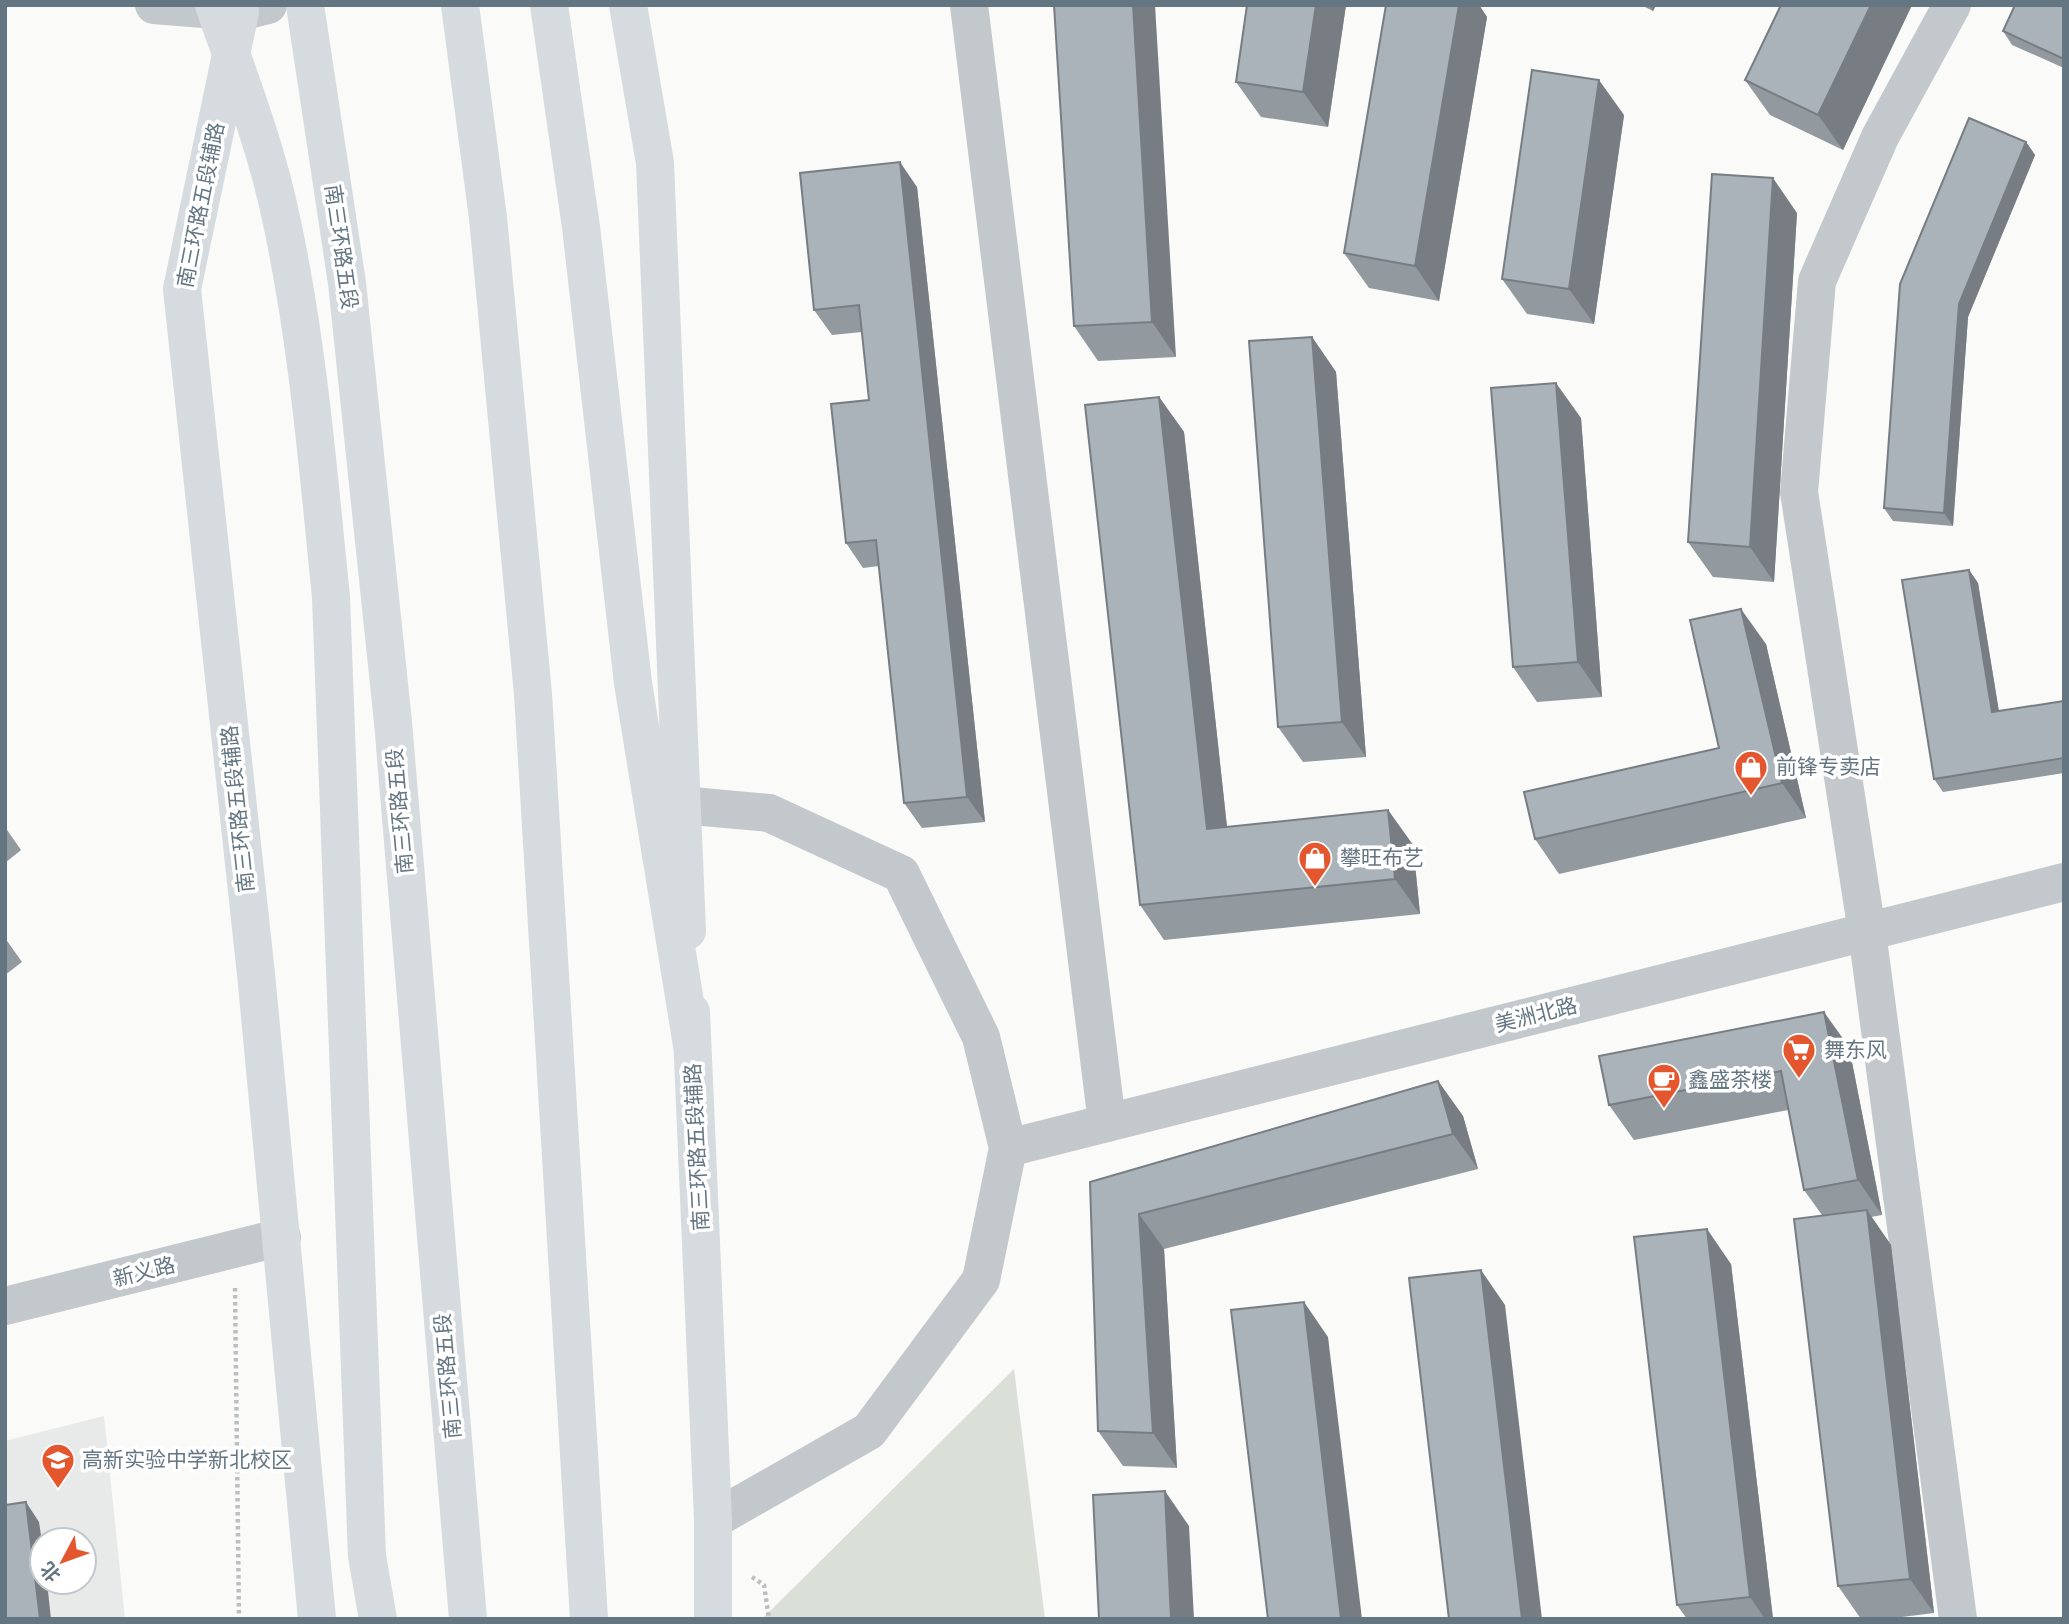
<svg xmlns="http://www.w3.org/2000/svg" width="2069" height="1624" font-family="Manrope,'Noto Sans SC',sans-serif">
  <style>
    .built { fill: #e8e9e9; fill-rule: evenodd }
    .green { fill: #dadfd7 }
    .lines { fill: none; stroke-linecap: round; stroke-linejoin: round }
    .path { stroke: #bbbfc2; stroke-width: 4.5; stroke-dasharray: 3.5 3.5; stroke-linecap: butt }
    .minor { stroke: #c3c8cc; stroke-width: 38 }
    .major { stroke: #d6dbdf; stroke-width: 38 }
    .highway { stroke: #d6dbdf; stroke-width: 38 }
    .wall { fill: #929a9f }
    .shaded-wall { fill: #777d82 }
    .building { fill: #aab3b9; stroke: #777d82; stroke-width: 2 }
    .labels { text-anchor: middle; stroke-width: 7; stroke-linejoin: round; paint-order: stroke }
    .street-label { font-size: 21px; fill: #657683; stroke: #fff }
    .poi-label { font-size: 21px; fill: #657683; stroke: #fff; text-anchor: start }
  </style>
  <rect width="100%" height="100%" fill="#fafaf8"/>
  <!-- built -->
  <path class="built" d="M104,1416L125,1619H5V1441ZM42,1540H84V1582H42Z"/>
  <!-- green -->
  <polygon class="green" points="1014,1369 1045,1619 762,1619"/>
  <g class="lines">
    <!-- path -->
    <g class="path">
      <polyline points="235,1288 239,1619"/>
      <polyline points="752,1577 764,1585 769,1619"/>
    </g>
    <!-- minor -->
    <g class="minor">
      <polyline points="154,5 240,12 268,5"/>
      <polyline points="969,5 1107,1123"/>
      <polyline points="1952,5 1880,137 1817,281 1799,492 1867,932 1958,1619"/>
      <polyline points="681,805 769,813 901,874 981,1037 1008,1148 981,1280 869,1431 713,1520"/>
      <polyline points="1008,1148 2064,882"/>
      <polyline points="5,1306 282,1237"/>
    </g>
    <!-- major -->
    <g class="major">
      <polyline points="238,5 240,12 182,289 256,974 317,1619"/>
      <polyline points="628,5 655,163 687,931"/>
      <polyline points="691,1012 713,1520 713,1619"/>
    </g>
    <!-- highway -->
    <g class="highway">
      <path d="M214,5C238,75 266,145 281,218C308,342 318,470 331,597L367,1556L378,1619"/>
      <polyline points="305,5 347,283 393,722 468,1619"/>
      <polyline points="460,5 488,218 533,694 589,1619"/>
      <polyline points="549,5 581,227 633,683 692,1045"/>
    </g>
  </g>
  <!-- wall -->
  <g class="wall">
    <polygon points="1054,5 1176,357 1098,361 1074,326"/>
    <polygon points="1247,5 1346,5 1328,127 1261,117 1236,82"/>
    <polygon points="1386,5 1479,5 1487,17 1439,301 1369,288 1344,253"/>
    <polygon points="1641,5 1656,5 1653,11"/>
    <polygon points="1781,5 1912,5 1843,150 1770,115 1745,80"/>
    <polygon points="2064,5 2064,68 2012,45 2003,31"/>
    <polygon points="1624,115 1594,324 1527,314 1502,279"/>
    <polygon points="2026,142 2035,155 1968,317 1953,526 1893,521 1884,508"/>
    <polygon points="917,187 985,822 922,828 904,803 879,566 863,568 846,543 869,400 862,332 832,335 814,310"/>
    <polygon points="1797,213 1774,582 1713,577 1688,542"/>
    <polygon points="1312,337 1336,372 1366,757 1303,762 1278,727"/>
    <polygon points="1159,397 1184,432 1227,827 1388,810 1413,845 1420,914 1164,940 1140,905"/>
    <polygon points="1581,418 1602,697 1537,702 1513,667"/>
    <polygon points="1969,570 1978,583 1999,711 2064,701 2064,773 1943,792 1934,779"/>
    <polygon points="1766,644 1806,818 1559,874 1535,839 1719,748"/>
    <polygon points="5,827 21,850 5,863"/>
    <polygon points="5,938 22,962 5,975"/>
    <polygon points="1849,1047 1882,1215 1871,1217 1891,1245 1934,1613 1886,1619 1861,1619 1838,1586 1822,1215 1804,1190 1788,1110 1634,1140 1609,1105"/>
    <polygon points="1438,1081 1463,1116 1478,1169 1164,1249 1177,1468 1123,1466 1098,1431 1090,1182"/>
    <polygon points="1731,1264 1773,1619 1687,1619 1677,1605"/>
  </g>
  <!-- shaded-wall -->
  <g class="shaded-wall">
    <polygon points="1133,5 1155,5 1176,357 1152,322"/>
    <polygon points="1316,5 1346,5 1328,127 1303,92"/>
    <polygon points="1459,5 1479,5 1487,17 1439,301 1415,266"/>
    <polygon points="1649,5 1656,5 1653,11"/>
    <polygon points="1871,5 1912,5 1843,150 1818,115"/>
    <polygon points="1599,80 1624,115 1594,324 1569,289"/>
    <polygon points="2026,142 2035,155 1968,317 1953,526 1944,513 1959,304"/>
    <polygon points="900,162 917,187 985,822 967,797"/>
    <polygon points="1773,178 1797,213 1774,582 1750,547"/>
    <polygon points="1312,337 1336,372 1366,757 1342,722"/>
    <polygon points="1556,383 1581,418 1602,697 1578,662"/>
    <polygon points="1159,397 1184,432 1231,864 1207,829"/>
    <polygon points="1969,570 1978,583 2001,725 1992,712"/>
    <polygon points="1741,609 1766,644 1806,818 1782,783"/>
    <polygon points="1388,810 1413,845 1420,914 1395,879"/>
    <polygon points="1824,1012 1849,1047 1882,1215 1858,1180"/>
    <polygon points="1438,1081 1463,1116 1478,1169 1453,1134"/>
    <polygon points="1867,1210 1891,1245 1934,1613 1910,1579"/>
    <polygon points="1139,1214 1164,1249 1177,1468 1153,1433"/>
    <polygon points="1707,1229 1731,1264 1773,1619 1765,1619 1750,1597"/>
    <polygon points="1481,1270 1505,1305 1542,1619 1522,1619"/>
    <polygon points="1304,1302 1328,1337 1362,1619 1341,1619"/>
    <polygon points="1165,1491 1189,1526 1194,1619 1171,1619"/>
    <polygon points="26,1502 39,1522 42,1542 42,1582 47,1582 51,1619 40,1619"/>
  </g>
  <!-- building -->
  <g class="building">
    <polygon points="1054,5 1133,5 1152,322 1074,326"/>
    <polygon points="1247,5 1316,5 1303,92 1236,82"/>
    <polygon points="1386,5 1459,5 1415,266 1344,253"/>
    <polygon points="1781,5 1871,5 1818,115 1745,80"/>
    <polygon points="2015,5 2064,5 2064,59 2003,31"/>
    <polygon points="1532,70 1599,80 1569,289 1502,279"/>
    <polygon points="1969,118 2026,142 1959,304 1944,513 1884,508 1900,284"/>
    <polygon points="900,162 967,797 904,803 876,540 846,543 831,404 869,400 859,305 814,310 800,173"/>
    <polygon points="1712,174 1773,178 1750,547 1688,542"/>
    <polygon points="1312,337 1342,722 1278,727 1249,341"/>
    <polygon points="1556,383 1578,662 1513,667 1491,388"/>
    <polygon points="1159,397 1207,829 1388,810 1395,879 1140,905 1085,405"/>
    <polygon points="1969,570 1992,712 2064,701 2064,758 1934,779 1902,580"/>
    <polygon points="1741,609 1782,783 1535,839 1524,792 1719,748 1690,620"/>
    <polygon points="1824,1012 1858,1180 1804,1190 1781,1071 1609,1105 1599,1056"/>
    <polygon points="1438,1081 1453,1134 1139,1214 1153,1433 1098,1431 1090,1182"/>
    <polygon points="1867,1210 1910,1579 1838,1586 1794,1219"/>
    <polygon points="1707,1229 1750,1597 1677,1605 1634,1237"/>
    <polygon points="1481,1270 1522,1619 1449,1619 1409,1278"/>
    <polygon points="1304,1302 1341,1619 1268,1619 1231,1310"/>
    <polygon points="1165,1491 1171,1619 1099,1619 1093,1495"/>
    <polygon points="26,1502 40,1619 5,1619 5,1505"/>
  </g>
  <!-- icons -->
  <defs>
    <symbol id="shop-pin" viewBox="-11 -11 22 30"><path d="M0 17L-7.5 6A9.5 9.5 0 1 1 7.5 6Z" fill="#e4572e" stroke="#fff"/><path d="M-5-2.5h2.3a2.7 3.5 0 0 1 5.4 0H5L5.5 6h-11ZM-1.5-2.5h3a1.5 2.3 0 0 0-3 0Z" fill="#fff"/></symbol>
    <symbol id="supermarket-pin" viewBox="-11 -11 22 30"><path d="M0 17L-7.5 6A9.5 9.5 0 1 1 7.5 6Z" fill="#e4572e" stroke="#fff"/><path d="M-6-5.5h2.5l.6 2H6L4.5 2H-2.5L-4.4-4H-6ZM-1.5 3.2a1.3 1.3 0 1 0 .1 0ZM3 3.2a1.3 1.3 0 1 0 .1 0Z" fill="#fff"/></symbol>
    <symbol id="cafe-pin" viewBox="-11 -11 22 30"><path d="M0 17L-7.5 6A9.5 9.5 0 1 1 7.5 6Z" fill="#e4572e" stroke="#fff"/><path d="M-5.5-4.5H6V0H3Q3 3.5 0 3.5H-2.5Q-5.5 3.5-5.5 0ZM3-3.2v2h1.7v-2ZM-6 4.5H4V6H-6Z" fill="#fff"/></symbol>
    <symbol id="school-pin" viewBox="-11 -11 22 30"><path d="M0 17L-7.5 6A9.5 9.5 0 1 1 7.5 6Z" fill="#e4572e" stroke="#fff"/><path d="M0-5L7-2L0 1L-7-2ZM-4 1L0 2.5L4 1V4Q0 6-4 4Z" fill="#fff"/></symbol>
  </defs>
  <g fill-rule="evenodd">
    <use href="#shop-pin" x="1732" y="748" width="38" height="52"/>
    <use href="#shop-pin" x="1296" y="839" width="38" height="52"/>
    <use href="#supermarket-pin" x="1780" y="1031" width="38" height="52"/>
    <use href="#cafe-pin" x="1645" y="1061" width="38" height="52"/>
    <use href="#school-pin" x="39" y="1441" width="38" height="52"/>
  </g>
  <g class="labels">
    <!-- street labels -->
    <g class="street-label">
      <text transform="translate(201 205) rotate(-79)" y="7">南三环路五段辅路</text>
      <text transform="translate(341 247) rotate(82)" y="7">南三环路五段</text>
      <text transform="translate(238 809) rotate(-96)" y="7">南三环路五段辅路</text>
      <text transform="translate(400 811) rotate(-95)" y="7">南三环路五段</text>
      <text transform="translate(1536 1015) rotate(-14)" y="7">美洲北路</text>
      <text transform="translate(697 1147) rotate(-93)" y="7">南三环路五段辅路</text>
      <text transform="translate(144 1272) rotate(-14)" y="7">新义路</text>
      <text transform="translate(448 1376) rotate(-95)" y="7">南三环路五段</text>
    </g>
    <!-- poi labels -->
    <g class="poi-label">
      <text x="1776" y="774">前锋专卖店</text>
      <text x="1340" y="865">攀旺布艺</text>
      <text x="1824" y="1057">舞东风</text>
      <text x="1688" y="1087">鑫盛茶楼</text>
      <text x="82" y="1467">高新实验中学新北校区</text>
    </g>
  </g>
  <!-- border -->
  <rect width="2069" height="1624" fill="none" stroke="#657683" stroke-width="14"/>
  <!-- north arrow -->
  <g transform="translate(63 1561) rotate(229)"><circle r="33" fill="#ffffff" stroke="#c1c8cd" stroke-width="2"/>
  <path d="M0-5L12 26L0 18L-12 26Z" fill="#e4572e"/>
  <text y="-10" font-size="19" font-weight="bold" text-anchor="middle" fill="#657683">北</text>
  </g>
</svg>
